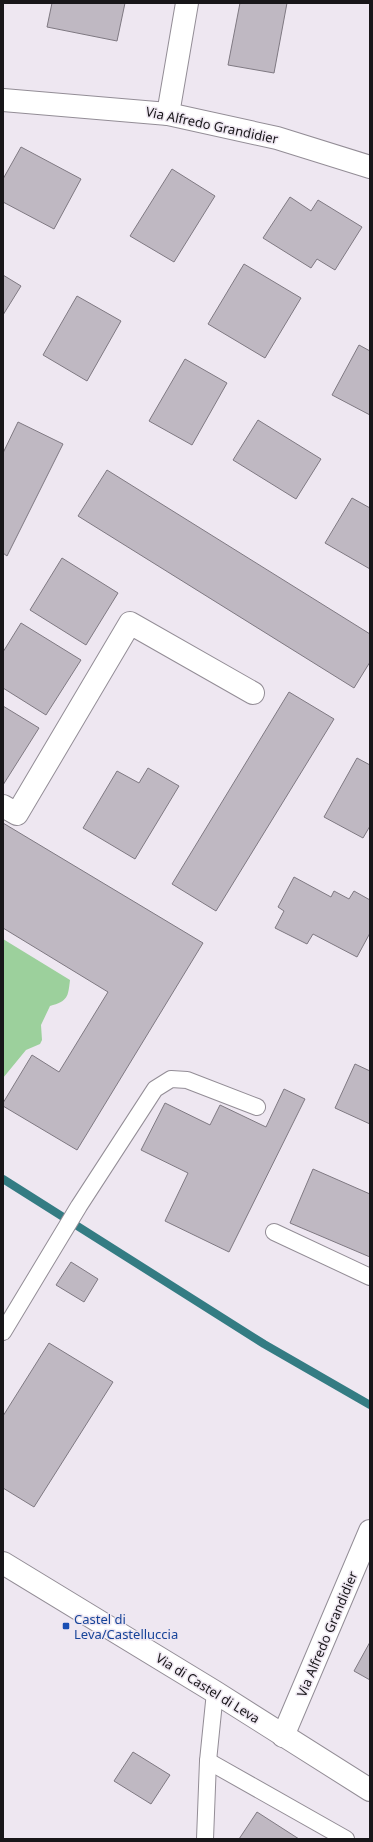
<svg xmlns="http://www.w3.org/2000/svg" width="373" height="1842" font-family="'Noto Sans',sans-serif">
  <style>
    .green { fill: #9cd09c }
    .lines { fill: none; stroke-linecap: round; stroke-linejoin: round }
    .stream { stroke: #347c83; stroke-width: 8 }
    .building { fill: #bfb8c2; stroke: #7f7982 }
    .service-casing { stroke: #938d96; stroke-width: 18 }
    .minor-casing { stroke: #938d96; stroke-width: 24 }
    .tertiary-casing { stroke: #938d96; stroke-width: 24 }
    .service { stroke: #fff; stroke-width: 16 }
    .minor { stroke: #fff; stroke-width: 22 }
    .tertiary { stroke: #fff; stroke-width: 22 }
    .transit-dot { fill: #1a4fb4; stroke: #eee7f1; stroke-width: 1.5 }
    .labels { text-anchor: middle; stroke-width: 3; stroke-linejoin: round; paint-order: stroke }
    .street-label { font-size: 13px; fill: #181619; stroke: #eee7f1 }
    .transit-label { font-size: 13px; fill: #164399; stroke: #eee7f1; text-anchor: start }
  </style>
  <rect width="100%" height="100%" fill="#eee7f1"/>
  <!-- green -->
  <path class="green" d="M3,939L70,980C68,997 68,1001 50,1006L41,1025L42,1040L40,1044L26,1050L3,1078Z"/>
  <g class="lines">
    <!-- stream -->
    <polyline class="stream" points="3,1179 264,1344 370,1405"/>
  </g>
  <!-- building -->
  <g class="building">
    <polygon points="52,3 125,3 117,41 47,27"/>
    <polygon points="240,3 287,3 274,73 228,65"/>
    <polygon points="21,147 81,179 54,229 3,202 3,179"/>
    <polygon points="172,169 215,196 174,262 130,236"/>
    <polygon points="290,197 311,211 318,200 362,227 335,270 317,259 311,268 263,238"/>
    <polygon points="244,264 301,298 265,358 208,324"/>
    <polygon points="3,275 21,286 3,315"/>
    <polygon points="77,296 121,321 87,381 43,355"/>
    <polygon points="359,345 370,351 370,415 332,395"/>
    <polygon points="185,359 227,383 192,445 149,421"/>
    <polygon points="258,420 321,459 296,499 233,460"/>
    <polygon points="18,422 63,444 7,556 3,553 3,453"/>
    <polygon points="107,470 370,634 370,662 354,688 78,516"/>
    <polygon points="352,498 370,508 370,569 325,543"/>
    <polygon points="62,558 118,593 86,645 30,610"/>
    <polygon points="21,623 81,660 46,715 3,688 3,652"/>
    <polygon points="289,692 334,719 216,911 172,884"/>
    <polygon points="3,706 39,728 3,785"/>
    <polygon points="357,758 370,765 370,826 363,838 324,817"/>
    <polygon points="148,768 179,786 135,859 83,828 117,771 139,783"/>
    <polygon points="3,823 203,943 77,1150 3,1106 3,1103 32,1055 59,1072 108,992 3,928"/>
    <polygon points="294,877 331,897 334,891 349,899 354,891 370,900 370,933 357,957 313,934 307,944 275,928 284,911 278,907"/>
    <polygon points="355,1064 370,1071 370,1124 335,1108"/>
    <polygon points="284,1089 305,1099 229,1252 165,1221 188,1173 141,1150 165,1103 210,1125 220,1105 266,1127"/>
    <polygon points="313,1169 370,1194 370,1257 290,1223"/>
    <polygon points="71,1262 98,1279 84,1302 56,1285"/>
    <polygon points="49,1343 113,1382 34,1507 3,1488 3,1416"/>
    <polygon points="370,1642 370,1680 354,1671"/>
    <polygon points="133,1752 170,1775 151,1804 114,1781"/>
    <polygon points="257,1812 299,1839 239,1839"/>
  </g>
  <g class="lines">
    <defs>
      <g id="service">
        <polyline points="274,1232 370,1277"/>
        <polyline points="3,1332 79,1206 155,1089 171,1079 187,1080 257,1107"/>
        <polyline points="208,1761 346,1839"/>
        <polyline points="205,1839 208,1761 215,1692"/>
      </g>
      <g id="minor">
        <polyline points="3,100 168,114 277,138 370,167"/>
        <polyline points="168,114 187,3"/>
        <polyline points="3,806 17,814 130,623 253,693"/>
        <polyline points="283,1736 370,1531"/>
      </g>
      <polyline id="tertiary" points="3,1563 215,1692 370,1790"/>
    </defs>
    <!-- service casing -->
    <use href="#service" class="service-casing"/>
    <!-- minor casing -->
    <use href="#minor" class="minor-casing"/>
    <!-- tertiary casing -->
    <use href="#tertiary" class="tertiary-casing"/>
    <!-- service -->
    <use href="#service" class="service"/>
    <!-- minor -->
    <use href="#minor" class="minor"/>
    <!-- tertiary -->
    <use href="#tertiary" class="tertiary"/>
  </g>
  <!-- markers -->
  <rect class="transit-dot" x="62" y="1622" width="8" height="8" rx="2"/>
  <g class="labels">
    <!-- street labels -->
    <g class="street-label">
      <text transform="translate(212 125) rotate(12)" y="5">Via Alfredo Grandidier</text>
      <text transform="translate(327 1634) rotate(-67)" y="5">Via Alfredo Grandidier</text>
      <text transform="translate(208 1688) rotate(32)" y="5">Via di Castel di Leva</text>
    </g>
    <!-- transit labels -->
    <g class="transit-label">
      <text x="74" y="1624">Castel di<tspan x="74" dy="15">Leva/Castelluccia</tspan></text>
    </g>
  </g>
  <!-- border -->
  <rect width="373" height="1842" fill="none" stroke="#181619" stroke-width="8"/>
</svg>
